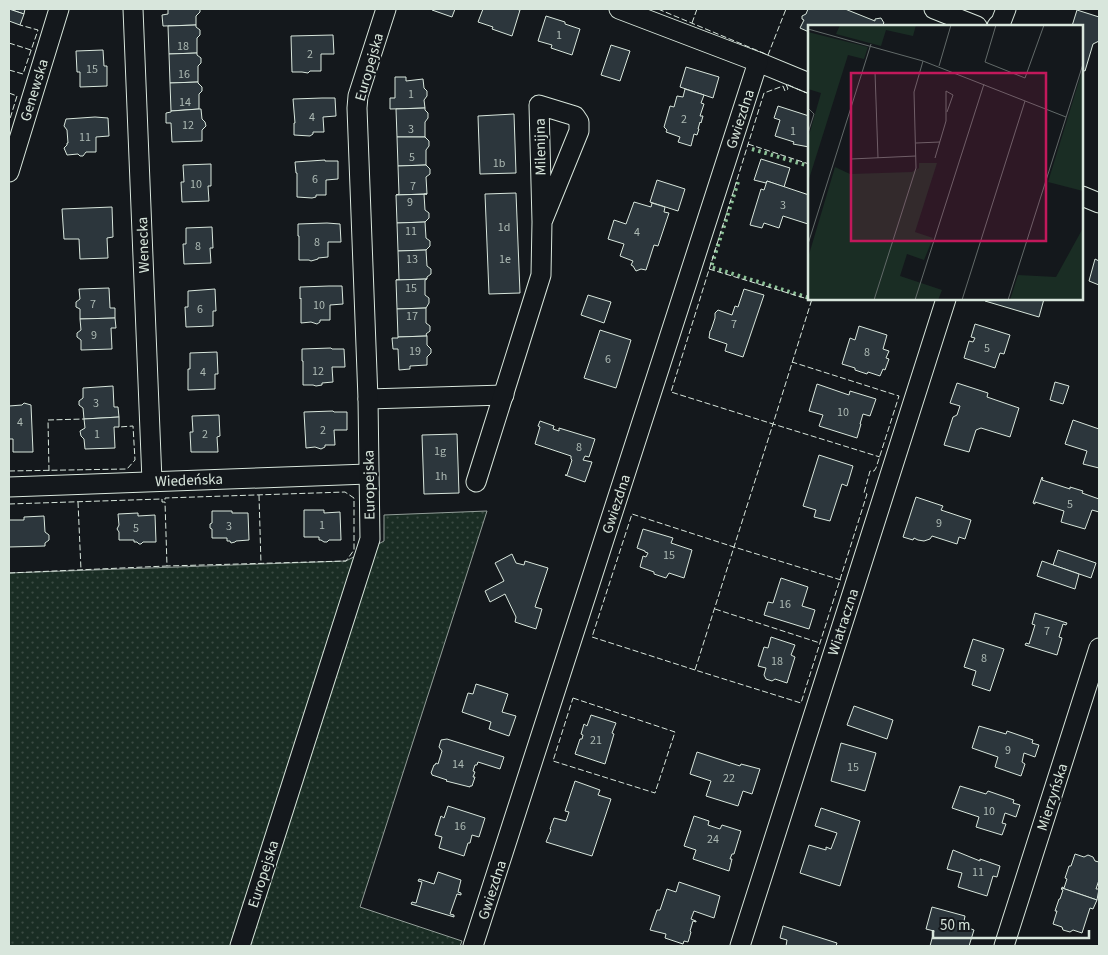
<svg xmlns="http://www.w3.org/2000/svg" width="1108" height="955" font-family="'Source Sans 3',sans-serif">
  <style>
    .grass { fill: url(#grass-dots); stroke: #939e99 }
    .building { fill: #2c363c; stroke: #d8e6dc }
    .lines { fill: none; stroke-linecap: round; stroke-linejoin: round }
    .street-casing { stroke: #d8e6dc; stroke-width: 21 }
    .street { stroke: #14181c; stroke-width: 19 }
    .hedge { stroke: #8ac095; stroke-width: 4; stroke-dasharray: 2.5 4; stroke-linecap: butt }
    .fence { stroke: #d8e6dc; stroke-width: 1; stroke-dasharray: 6 2.5; stroke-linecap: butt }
    .labels { text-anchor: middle; stroke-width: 4; stroke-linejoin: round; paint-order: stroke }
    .number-label { font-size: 12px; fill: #adbab4 }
    .street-label { font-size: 15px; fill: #d8e6dc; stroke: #14181c }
    .inset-road { fill: none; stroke: #626a69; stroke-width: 1 }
    .view { fill: #c2185b; fill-opacity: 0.15; stroke: #c2185b; stroke-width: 2.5 }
    .inset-edge { fill: none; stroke: #d8e6dc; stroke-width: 2.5 }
  </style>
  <defs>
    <pattern id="grass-dots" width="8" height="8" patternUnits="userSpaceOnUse" patternTransform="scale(1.25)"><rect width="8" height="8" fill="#1a2d24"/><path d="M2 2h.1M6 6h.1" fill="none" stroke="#3b4b43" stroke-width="1.8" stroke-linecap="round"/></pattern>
  </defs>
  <rect width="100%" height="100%" fill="#14181c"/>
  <!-- grass -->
  <polygon class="grass" points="487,511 360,907 462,941 460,946 9,946 9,573 346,561 384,541 384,515"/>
  <!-- building -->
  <g class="building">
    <polygon points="9,9 25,9 24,14"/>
    <polygon points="9,9 24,14 20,25 9,21"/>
    <polygon points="168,9 200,9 200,12 196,16 196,25 163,26 162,15 168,14"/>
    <polygon points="433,9 455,9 452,17 432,10"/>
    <polygon points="483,9 515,9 520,10 512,36 492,29 493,27 478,22"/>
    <polygon points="808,9 845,9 875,21 875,19 881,18 884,23 883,24 888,26 809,26 809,32 800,28 804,20 802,19 802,16 806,14"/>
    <polygon points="1077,10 1099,17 1099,41 1093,44 1085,71 1082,70 1082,26 1072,26"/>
    <polygon points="546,16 565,22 565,24 580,29 572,55 551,48 552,45 538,41"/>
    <polygon points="196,25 196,27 200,30 200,35 197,38 197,53 169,54 168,26"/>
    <polygon points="333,35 334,54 321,54 321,71 310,71 308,73 302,72 292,72 291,36"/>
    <polygon points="611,45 630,51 620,81 601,75"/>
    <polygon points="103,50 104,66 107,66 107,86 80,87 80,72 77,72 76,51"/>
    <polygon points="197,53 197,55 201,58 201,63 198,66 198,82 170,83 169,54"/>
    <polygon points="686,67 719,77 713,98 680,87"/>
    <polygon points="395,77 406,77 406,81 423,79 424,88 427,91 427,96 424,100 425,108 390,109 390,98 395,98"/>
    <polygon points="198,82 198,83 202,87 202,91 199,94 199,109 171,111 170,83"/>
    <polygon points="685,89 704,95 701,103 704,104 700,116 703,116 701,123 700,122 698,129 699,129 697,135 694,134 691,146 678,142 680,137 666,132 667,130 664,127 670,106 674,107 677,96 683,97"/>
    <polygon points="322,98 335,98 336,116 323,117 324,132 313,132 313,134 310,136 294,135 294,123 295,123 293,99"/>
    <polygon points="778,106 809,116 809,147 793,144 794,142 775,136 780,120 774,118"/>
    <polygon points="425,108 425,110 428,113 428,118 425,122 425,137 397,137 396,109"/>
    <polygon points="199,109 201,109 202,119 205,122 206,126 202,130 202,141 172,142 171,123 166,123 166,113 171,112 171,111"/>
    <polygon points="514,114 516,173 480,174 478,116"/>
    <polygon points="95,117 108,118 109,136 96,137 96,152 86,152 83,156 80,156 78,154 67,155 64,148 67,145 67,143 68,143 67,130 64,126 66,119"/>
    <polygon points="397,137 425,137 429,141 429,146 426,150 426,165 398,166"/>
    <polygon points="761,159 790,168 784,187 767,181 766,183 754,180"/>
    <polygon points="325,160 325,161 338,161 338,179 326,180 326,195 316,195 316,197 312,198 297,197 297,173 296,173 295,162"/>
    <polygon points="211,164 211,186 208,186 209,201 182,202 181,182 184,182 183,165"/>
    <polygon points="426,165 430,169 430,174 426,177 427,194 396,195 399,194 398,166"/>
    <polygon points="657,180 685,189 678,211 650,202"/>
    <polygon points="767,181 809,195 809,219 808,224 783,216 779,228 764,223 762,228 750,225 761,189 764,190"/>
    <polygon points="516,193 520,293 489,294 485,194"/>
    <polygon points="424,194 425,210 429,213 429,218 425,222 397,223 396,195 427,194"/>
    <polygon points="634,202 651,207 652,203 665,207 664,212 669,213 658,246 654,245 646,270 641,269 636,271 633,266 631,265 633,261 620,256 624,244 608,239 614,220 626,224"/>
    <polygon points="112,207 113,237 107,238 108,258 80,259 79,239 64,239 62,209"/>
    <polygon points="425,222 426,238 430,241 430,246 426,250 398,251 397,223"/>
    <polygon points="327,223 340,224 341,242 328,242 328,257 318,258 318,259 311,261 309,260 299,260 299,236 298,236 298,224"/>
    <polygon points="212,227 213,248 210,248 211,263 184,264 183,244 186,244 186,228"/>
    <polygon points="426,250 427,266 431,269 431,274 427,277 427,279 396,280 399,280 398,251"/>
    <polygon points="1095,259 1099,261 1099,285 1089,281"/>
    <polygon points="427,279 425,280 425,295 429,298 429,303 426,308 397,309 396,280"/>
    <polygon points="329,286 342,286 343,304 330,305 330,320 320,320 320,322 317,324 311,322 301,323 301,298 300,299 300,287"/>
    <polygon points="109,288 110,308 115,308 115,318 80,319 80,309 76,307 76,302 80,299 79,289"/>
    <polygon points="215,289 216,311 213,311 213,326 186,327 185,307 188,307 188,291"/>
    <polygon points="744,289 764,295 743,357 725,351 727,344 709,338 710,331 711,330 715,318 715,313 718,310 732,315 735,306 738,307"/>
    <polygon points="588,295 611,302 604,323 581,315"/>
    <polygon points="985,299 1044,299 1039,317 985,301"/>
    <polygon points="426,308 426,323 430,326 430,331 426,334 427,336 398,337 397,309"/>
    <polygon points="115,318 116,328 111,328 112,349 81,350 81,340 77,337 77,333 81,330 80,319"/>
    <polygon points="975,324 1010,335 1004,354 1000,353 995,368 964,358 969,341 973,342 975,338 971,337"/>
    <polygon points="859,326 887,335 883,349 889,351 886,358 889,359 885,370 883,369 880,376 868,372 867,374 855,370 855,368 842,364 850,338 855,340"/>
    <polygon points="600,330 631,340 616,388 584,378"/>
    <polygon points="427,336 427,345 431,349 431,353 427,357 427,365 410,366 410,369 399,370 398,349 393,349 392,338 398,338 398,337"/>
    <polygon points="331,348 332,349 344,349 345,367 332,367 333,382 322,383 322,385 316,386 313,385 303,385 303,361 302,361 302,349"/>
    <polygon points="217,352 218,374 215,374 215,389 188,390 188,369 190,369 190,353"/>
    <polygon points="1055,382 1069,386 1063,404 1050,400"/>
    <polygon points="957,383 988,393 987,397 1019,408 1010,437 981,428 976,430 969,452 944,445 953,417 957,415 960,406 950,403"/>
    <polygon points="817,384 849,395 850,391 876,399 870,416 863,414 860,424 861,424 857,438 819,426 823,415 809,411"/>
    <polygon points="113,386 114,407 118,407 119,417 84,419 83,408 79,405 79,401 83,398 83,388"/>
    <polygon points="24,403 31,405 33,452 13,452 13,439 9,439 9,406 22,405"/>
    <polygon points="333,411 334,412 347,412 347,430 334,430 335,445 325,445 325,447 321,449 315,447 306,448 304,412"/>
    <polygon points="219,415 220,436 217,437 218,452 191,452 190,432 193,432 192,416"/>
    <polygon points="119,417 119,427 114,427 115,448 85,449 84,439 81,436 80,431 85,428 84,419"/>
    <polygon points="1073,420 1099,429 1099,468 1083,464 1087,451 1065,444"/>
    <polygon points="540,421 554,426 553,429 559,431 559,428 595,439 589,457 585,456 583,460 592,462 585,482 565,475 567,475 572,460 571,459 571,456 535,444 540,427 538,426"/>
    <polygon points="457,434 459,493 424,494 422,435"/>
    <polygon points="819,455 853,466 847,486 842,484 830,521 814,517 816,510 803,506"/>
    <polygon points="1042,477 1043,478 1042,480 1070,489 1070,487 1083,491 1082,493 1099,499 1099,512 1092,510 1085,529 1061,522 1064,511 1035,502 1035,504 1033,503"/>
    <polygon points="916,497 943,506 941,510 971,520 965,539 959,537 957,544 932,536 930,539 924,541 918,540 914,538 913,540 903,537"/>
    <polygon points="304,510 324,510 324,513 340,512 341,540 329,540 327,542 324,542 321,540 319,540 319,537 304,537"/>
    <polygon points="212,511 232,511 232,513 248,513 249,540 236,541 235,542 231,543 230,541 227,541 227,538 212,538 212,529 210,528 210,524 212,523"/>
    <polygon points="138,513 138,516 155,515 156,542 143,542 141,544 139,544 137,542 134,542 134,540 119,540 119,532 117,529 119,525 118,514"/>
    <polygon points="44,516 45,532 49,535 49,540 45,543 45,546 9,547 9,520 24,520 24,517"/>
    <polygon points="643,529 673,538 671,543 692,550 684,578 669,573 666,578 654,574 654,572 640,567 643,556 646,557 648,553 645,552 645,551 637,548"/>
    <polygon points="1058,550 1096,563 1091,578 1053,565"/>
    <polygon points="512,554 516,563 524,565 525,561 548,568 535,607 542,609 536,629 515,622 516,617 505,594 490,602 485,591 504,581 495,563"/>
    <polygon points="1042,561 1079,574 1075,589 1037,576"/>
    <polygon points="781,578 808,587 802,606 815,610 809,629 764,615 768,602 773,603"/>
    <polygon points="1035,613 1067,623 1066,625 1063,624 1059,637 1062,638 1057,655 1025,645 1026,643 1029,644 1035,625 1032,624"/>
    <polygon points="771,637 795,645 791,655 795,657 787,683 775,679 772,681 766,679 764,675 766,668 758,666 764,647 768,648"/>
    <polygon points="973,639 1004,649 990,691 972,685 976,671 964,667"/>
    <polygon points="476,684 508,694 502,712 516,716 509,736 489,729 491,722 462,712 468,693 473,694"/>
    <polygon points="854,706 893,720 887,739 847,725"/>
    <polygon points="591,715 616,723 612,733 614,734 605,764 575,754 580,739 582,739 583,735 581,734 584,724 587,726"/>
    <polygon points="979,726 1006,734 1007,731 1033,740 1032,743 1039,745 1035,757 1024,753 1022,762 1025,764 1021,776 995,767 998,757 972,748"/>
    <polygon points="447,739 504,757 500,769 478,762 477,765 475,765 473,771 475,772 473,777 475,777 472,786 470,786 470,787 446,781 447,780 432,775 432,774 431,773 434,765 435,765 436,763 438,764 442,751 439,747 441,740"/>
    <polygon points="841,743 876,753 865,791 831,781"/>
    <polygon points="697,752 740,766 741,764 760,769 752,794 743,791 738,806 706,796 711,781 690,774"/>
    <polygon points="575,781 600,790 598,795 611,799 592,856 546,842 551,830 550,829 554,818 566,821 569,812 565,811"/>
    <polygon points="960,786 986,794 988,791 1014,800 1013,803 1020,805 1016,817 1005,813 1002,823 1006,824 1002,835 976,827 979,817 952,808"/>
    <polygon points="448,806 485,818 479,837 472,835 470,843 468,843 464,856 439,848 442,837 435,835 441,816 444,818"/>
    <polygon points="821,808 860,821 840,886 800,873 809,845 826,850 826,847 831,849 837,833 815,826"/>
    <polygon points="694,816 709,821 708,825 720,829 722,825 741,831 734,854 732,854 730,859 732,859 729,871 693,859 696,850 684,846"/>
    <polygon points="953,850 980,861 980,859 1000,866 997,877 993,876 987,896 958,887 962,873 947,869"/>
    <polygon points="1075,854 1084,857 1088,855 1093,857 1095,861 1099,862 1099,880 1096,889 1099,889 1097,900 1062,888 1062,887 1064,888 1067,879 1065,878 1069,866 1071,866"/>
    <polygon points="438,872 461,880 458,892 461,893 461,895 457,894 450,914 454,915 454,917 411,904 412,902 416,903 422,882 418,881 419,879 434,884"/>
    <polygon points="679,882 720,896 714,918 694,911 691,919 696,921 696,922 693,921 690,931 691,932 688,942 684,941 683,944 665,938 666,934 650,930 657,910 660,910 667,889 676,892"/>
    <polygon points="1062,888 1097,900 1093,909 1090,908 1082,933 1073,930 1070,932 1063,930 1062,927 1053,924 1057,911 1055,911 1059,899 1060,899 1063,890 1061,889"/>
    <polygon points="932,907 965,916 963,926 974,930 969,946 930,946 934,931 926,929"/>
    <polygon points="783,926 837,943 836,946 786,946 787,940 780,938"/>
  </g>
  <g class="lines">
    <defs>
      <g id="street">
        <polyline points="133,9 152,481"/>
        <polyline points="619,9 758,62 809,83"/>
        <polyline points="934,9 977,26"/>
        <polyline points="997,26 1001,22 1006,9"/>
        <polyline points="9,172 59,9"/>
        <polyline points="1082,196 1099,203"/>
        <polyline points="368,399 504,395"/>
        <polyline points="476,482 541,275 542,222 539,105 575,116 579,122 579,131 542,222"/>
        <polyline points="9,487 368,474"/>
        <polyline points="240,946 370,539 368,399 357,108 358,96 386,9"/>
        <polyline points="473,946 758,62"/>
        <polyline points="740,946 946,299"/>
        <polyline points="1004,946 1099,648"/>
      </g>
    </defs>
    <!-- street casing -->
    <use href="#street" class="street-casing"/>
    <!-- street -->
    <use href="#street" class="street"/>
    <!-- hedge -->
    <g class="hedge">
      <polyline points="752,149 809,166"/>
      <polyline points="738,182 711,267 809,298"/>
    </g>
    <!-- fence -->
    <g class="fence">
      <polyline points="658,9 768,55 786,9"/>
      <polyline points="692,23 697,9"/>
      <polyline points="9,43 31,50"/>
      <polyline points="9,70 23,74 38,30 20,25"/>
      <polyline points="9,93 17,96 9,122"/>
      <polyline points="809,94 786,84 788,89 785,91 783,86 764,93 671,392 773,424 812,299"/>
      <polyline points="748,144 809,164"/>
      <polyline points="709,269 811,300"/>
      <polyline points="9,471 127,469 135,460 133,426 119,427"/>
      <polyline points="49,471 48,420 84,419"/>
      <polyline points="259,495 261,564"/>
      <polyline points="78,502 81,570"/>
      <polyline points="9,504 162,499 162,502 165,502 165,498 345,492 354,498 354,550 346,561 167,566"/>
      <polyline points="9,573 167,566 165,502"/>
      <polyline points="841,580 734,547 773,424 880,457"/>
      <polyline points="715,609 820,643"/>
      <polyline points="695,670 592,637 632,514 734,547 695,670 801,703 867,494 864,493 870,471 874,471 876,468 899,396 792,362"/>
      <polygon points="573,698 675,732 655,793 553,761"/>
    </g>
  </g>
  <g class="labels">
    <!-- number labels -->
    <g class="number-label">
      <text x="559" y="39">1</text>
      <text x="183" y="50">18</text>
      <text x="310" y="58">2</text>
      <text x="92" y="73">15</text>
      <text x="184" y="78">16</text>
      <text x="411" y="98">1</text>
      <text x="185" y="106">14</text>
      <text x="312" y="121">4</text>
      <text x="684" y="123">2</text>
      <text x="188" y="129">12</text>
      <text x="411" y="133">3</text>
      <text x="793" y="135">1</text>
      <text x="85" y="141">11</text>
      <text x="412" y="161">5</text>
      <text x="499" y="167">1b</text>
      <text x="315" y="183">6</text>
      <text x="196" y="188">10</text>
      <text x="413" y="190">7</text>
      <text x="410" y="206">9</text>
      <text x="783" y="209">3</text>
      <text x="504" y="231">1d</text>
      <text x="411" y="235">11</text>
      <text x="637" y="236">4</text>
      <text x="317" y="246">8</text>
      <text x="198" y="250">8</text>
      <text x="412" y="263">13</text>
      <text x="505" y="263">1e</text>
      <text x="411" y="292">15</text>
      <text x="93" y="308">7</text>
      <text x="319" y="309">10</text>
      <text x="200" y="313">6</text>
      <text x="412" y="320">17</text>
      <text x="734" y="328">7</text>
      <text x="94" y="339">9</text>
      <text x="987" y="352">5</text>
      <text x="415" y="355">19</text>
      <text x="867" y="356">8</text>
      <text x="608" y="363">6</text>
      <text x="318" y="375">12</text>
      <text x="203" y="376">4</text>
      <text x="96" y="407">3</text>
      <text x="843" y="416">10</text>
      <text x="20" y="426">4</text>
      <text x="323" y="434">2</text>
      <text x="97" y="438">1</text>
      <text x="205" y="438">2</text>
      <text x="579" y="451">8</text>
      <text x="440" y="455">1g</text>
      <text x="441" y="480">1h</text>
      <text x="1070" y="508">5</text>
      <text x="939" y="527">9</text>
      <text x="322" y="529">1</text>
      <text x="229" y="530">3</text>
      <text x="136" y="532">5</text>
      <text x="669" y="559">15</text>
      <text x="785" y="608">16</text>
      <text x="1047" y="635">7</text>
      <text x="984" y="662">8</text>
      <text x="777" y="665">18</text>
      <text x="596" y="744">21</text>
      <text x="1008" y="754">9</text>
      <text x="458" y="768">14</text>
      <text x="853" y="771">15</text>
      <text x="729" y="782">22</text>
      <text x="989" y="815">10</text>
      <text x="460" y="830">16</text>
      <text x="713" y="843">24</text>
      <text x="978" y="876">11</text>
    </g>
    <!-- street labels -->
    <g class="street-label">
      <text transform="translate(369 67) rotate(-74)" y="5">Europejska</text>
      <text transform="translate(34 90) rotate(-73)" y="5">Genewska</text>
      <text transform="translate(740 119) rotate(-72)" y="5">Gwiezdna</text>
      <text transform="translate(540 147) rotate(-91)" y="5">Milenijna</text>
      <text transform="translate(143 245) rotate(-92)" y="5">Wenecka</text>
      <text transform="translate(189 480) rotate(-2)" y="5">Wiedeńska</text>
      <text transform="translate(369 485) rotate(-91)" y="5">Europejska</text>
      <text transform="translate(616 504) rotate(-72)" y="5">Gwiezdna</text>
      <text transform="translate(843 622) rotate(-72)" y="5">Wiatraczna</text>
      <text transform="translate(1052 797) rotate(-72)" y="5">Mierzyńska</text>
      <text transform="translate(263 874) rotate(-72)" y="5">Europejska</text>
      <text transform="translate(492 890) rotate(-72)" y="5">Gwiezdna</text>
    </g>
  </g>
  <!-- overview -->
  <g transform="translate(808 25)">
    <rect width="275" height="275" fill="#14181c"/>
    <path d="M32,0H108L105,11L78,5L73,21L28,9ZM0,7L60,22L56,34L40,30L1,154L0,114L13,68L0,64ZM111,138H129L107,207L125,213L116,235L99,229L92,251L134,265L130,275H0V233L27,142L42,149L104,147L111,143ZM275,203V275H202L210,250L248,252Z" fill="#1a2d24"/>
    <path d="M275,43V166L240,157Z" fill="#1a2d24"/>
    <path class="inset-road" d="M188,0L177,37L217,53L236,0M0,4L115,36L258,92M131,41L143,0M67,47L70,133M0,83L6,89L0,108M108,118L132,117M127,133L138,96V66L145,70L139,87M43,134L108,131M0,219L63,19M66,275L108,143L106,67L115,36M107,275L176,59M154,275L217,76M200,275L275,39"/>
    <path class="view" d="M43,48H238V216H43Z"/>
    <rect width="275" height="275" class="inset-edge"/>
  </g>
  <!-- border -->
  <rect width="1108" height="955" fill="none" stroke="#d8e6dc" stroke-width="20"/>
  <!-- scale -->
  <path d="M933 930v8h156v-8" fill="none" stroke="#d8e6dc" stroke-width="2.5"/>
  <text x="940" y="930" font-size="15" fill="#d8e6dc" stroke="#14181c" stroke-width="4" paint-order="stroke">50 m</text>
</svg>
